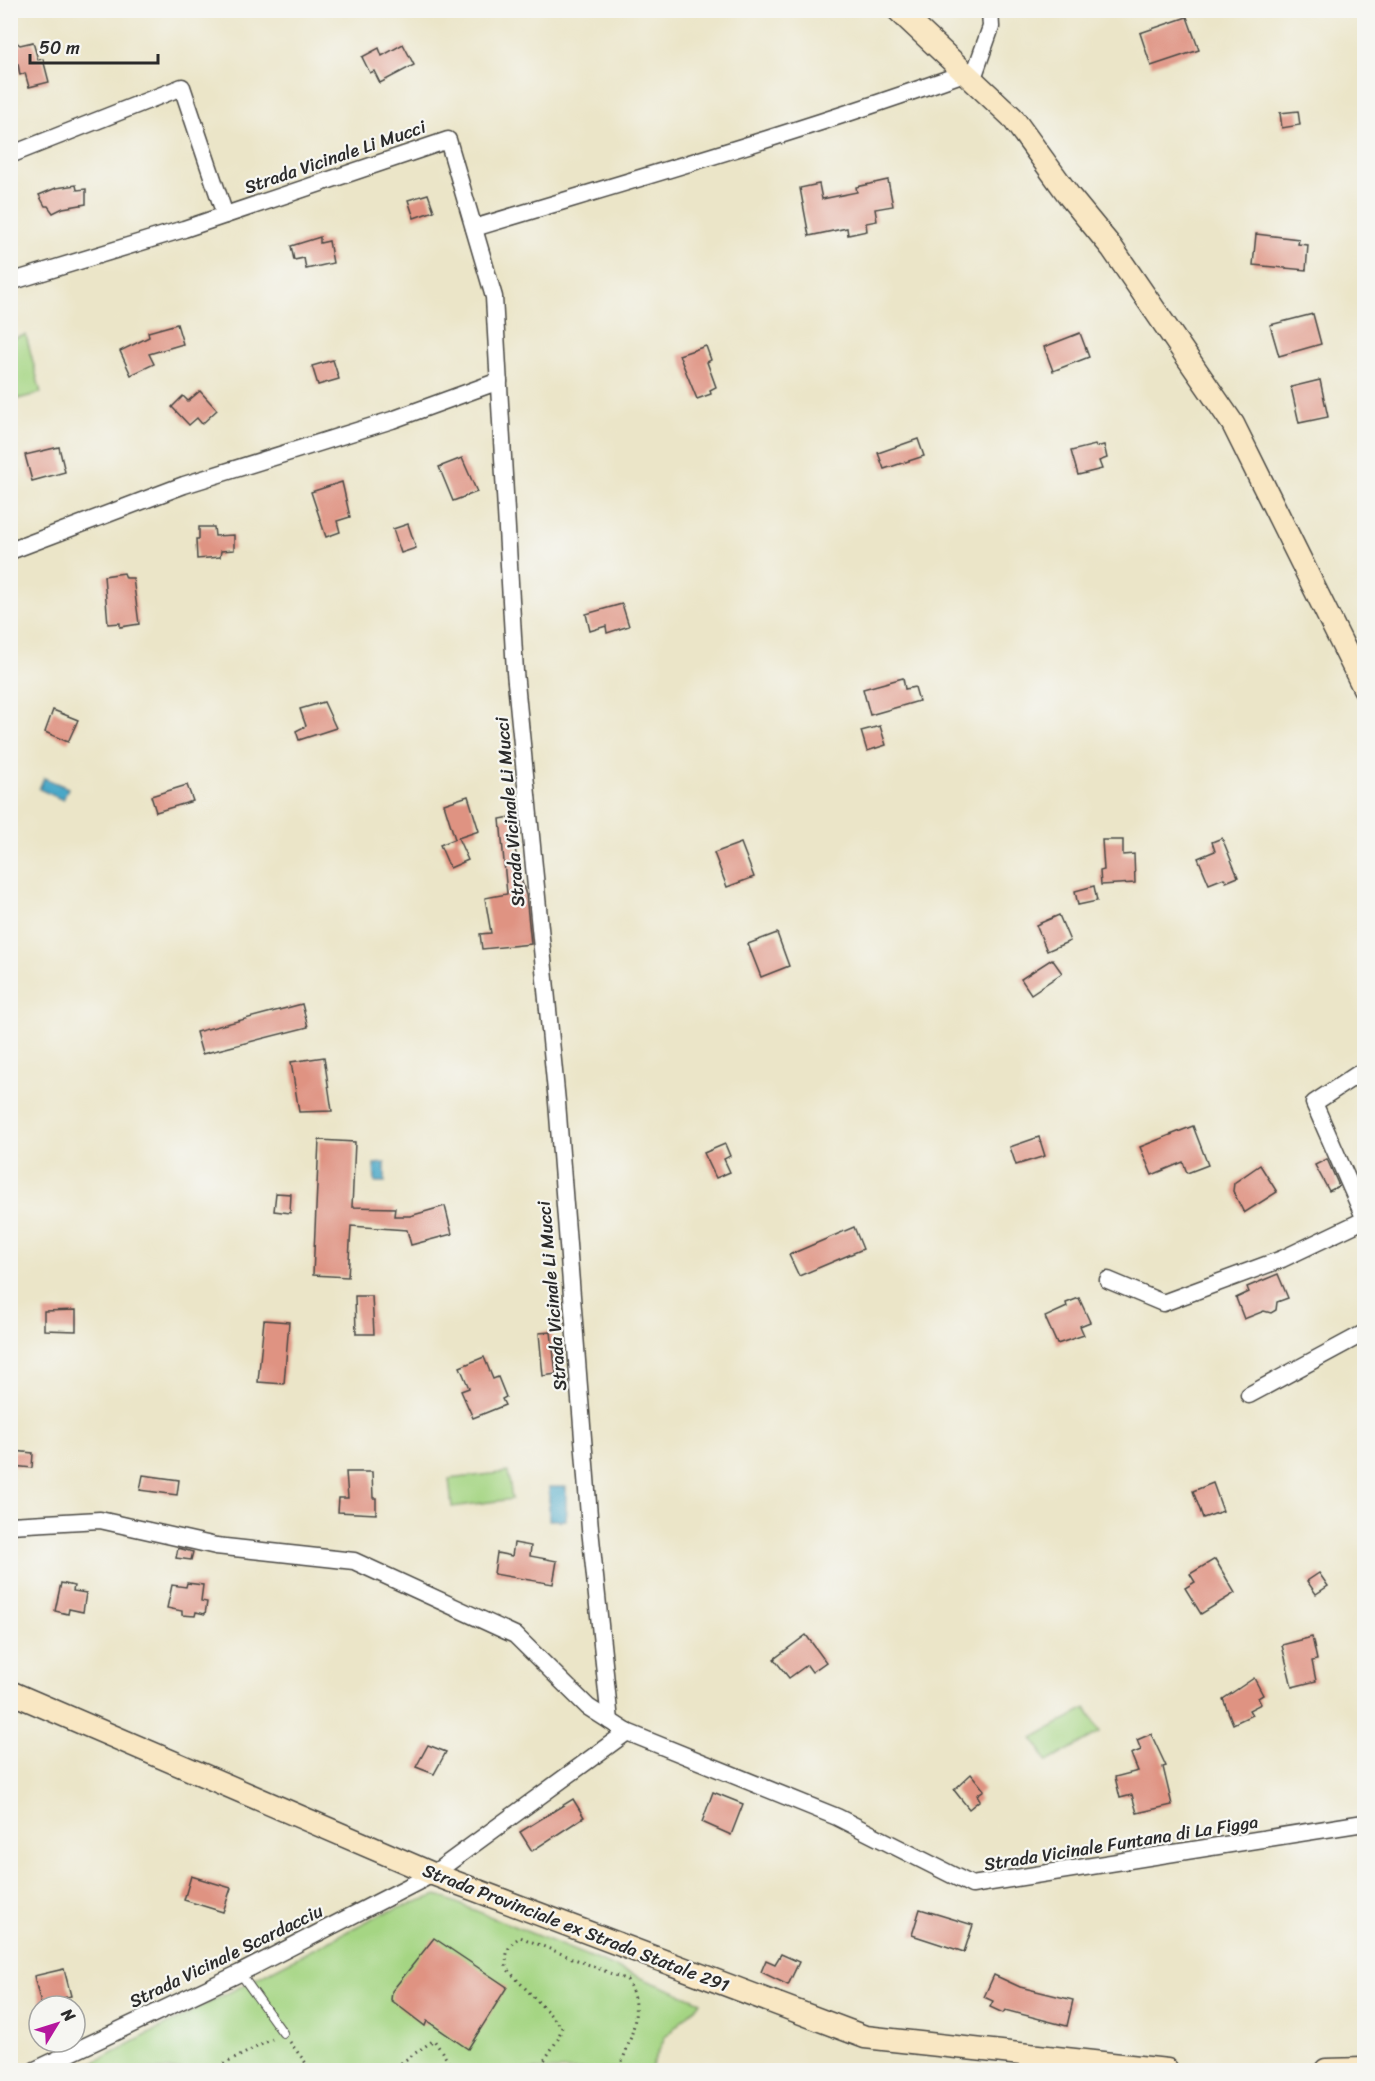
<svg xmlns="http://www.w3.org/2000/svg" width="1375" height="2081" font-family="Sriracha,sans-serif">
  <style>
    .green { fill: #a5d583; stroke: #688057; stroke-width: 1.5 }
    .water { fill: #48a7c7; stroke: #3a6979; stroke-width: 1.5 }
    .building { fill: #df9382 }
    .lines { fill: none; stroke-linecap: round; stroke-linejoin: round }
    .lane-casing { stroke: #484743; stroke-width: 10 }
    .street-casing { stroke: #484743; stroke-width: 19 }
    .secondary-casing { stroke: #484743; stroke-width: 25 }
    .path { stroke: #484743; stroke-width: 3; stroke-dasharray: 1.5 4.5; stroke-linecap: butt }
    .lane { stroke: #fff; stroke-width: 8 }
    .street { stroke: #fff; stroke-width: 16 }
    .secondary { stroke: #f9e7c3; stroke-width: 22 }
    .labels { text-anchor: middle; stroke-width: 4.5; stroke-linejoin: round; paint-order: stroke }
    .street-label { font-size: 18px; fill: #2b2b2b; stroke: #f6f6f2 }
  </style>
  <rect width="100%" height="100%" fill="#f6f6f2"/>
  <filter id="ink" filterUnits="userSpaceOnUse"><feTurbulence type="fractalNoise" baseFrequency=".0167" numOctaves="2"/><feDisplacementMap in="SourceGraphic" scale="12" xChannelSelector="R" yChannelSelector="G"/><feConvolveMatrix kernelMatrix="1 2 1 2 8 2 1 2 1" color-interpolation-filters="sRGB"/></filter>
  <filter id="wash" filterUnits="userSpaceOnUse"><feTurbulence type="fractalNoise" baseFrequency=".008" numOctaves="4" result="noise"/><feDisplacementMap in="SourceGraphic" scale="24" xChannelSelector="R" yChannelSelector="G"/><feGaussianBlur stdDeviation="1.35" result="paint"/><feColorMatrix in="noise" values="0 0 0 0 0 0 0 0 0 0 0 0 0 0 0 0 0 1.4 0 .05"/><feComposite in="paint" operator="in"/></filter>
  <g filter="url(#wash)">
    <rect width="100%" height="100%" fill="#ebe5c8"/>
    <!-- green -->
    <g class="green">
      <polygon points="26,335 41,393 14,400 11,386 11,339"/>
      <polygon points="508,1472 512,1499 452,1507 449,1479"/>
      <polygon points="1086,1708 1100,1732 1047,1762 1033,1738"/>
      <polygon points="437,1895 701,2002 665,2037 650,2070 88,2070 85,2067 381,1914"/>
    </g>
    <!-- water -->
    <g class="water">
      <polygon points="44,778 68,788 63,800 39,789"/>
      <polygon points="385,1163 385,1182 375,1182 374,1164"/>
      <rect x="549" y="1487" width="17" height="33"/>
    </g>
    <g id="blocks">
      <!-- building -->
      <g class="building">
        <polygon points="1187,17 1199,50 1151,66 1140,33"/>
        <polygon points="10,37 20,45 33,42 38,60 43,59 49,82 29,87 25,73 20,75 18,64 10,66"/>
        <polygon points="403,44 414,65 380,83 374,71 370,73 362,57 379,48 382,56"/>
        <polygon points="1298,111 1300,125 1282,128 1280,113"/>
        <polygon points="888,180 893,206 875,209 877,221 866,223 867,231 848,235 847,228 809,236 800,188 819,184 822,199 857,192 856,187"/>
        <polygon points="76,185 77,190 86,189 86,204 63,208 53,213 48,206 45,206 39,195 56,188"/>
        <polygon points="428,194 434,211 414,218 408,200"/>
        <polygon points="1256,234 1299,239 1298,244 1308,245 1306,270 1253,265"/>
        <polygon points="320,237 320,243 329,241 333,263 306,269 304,258 294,260 291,246"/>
        <polygon points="1313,314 1321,344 1279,356 1270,325"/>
        <polygon points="177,324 183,344 149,354 154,364 131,375 120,351 149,337 148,332"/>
        <polygon points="1080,333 1089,357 1053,371 1044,347"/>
        <polygon points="706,346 711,360 707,362 716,387 710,390 711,394 697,399 679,355"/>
        <polygon points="333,360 339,379 318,385 312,366"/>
        <polygon points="1320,380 1328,417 1299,423 1291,387"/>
        <polygon points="200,391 217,410 202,424 197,418 189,425 172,407 183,396 188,401"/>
        <polygon points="918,439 924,456 884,469 878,453"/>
        <polygon points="1095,445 1096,447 1104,445 1107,458 1099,461 1102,469 1078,475 1071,451"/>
        <polygon points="59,447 65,472 32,481 25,455"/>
        <polygon points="462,458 477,492 453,501 439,467"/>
        <polygon points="342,482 350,517 337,521 340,532 326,537 311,492"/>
        <polygon points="408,524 416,548 401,553 393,529"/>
        <polygon points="199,527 214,527 215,536 234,535 234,550 221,551 220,557 197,559 196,539 199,539"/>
        <polygon points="124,573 126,578 133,578 139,624 120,627 120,623 108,624 104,576"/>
        <polygon points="622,604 629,626 607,633 606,626 590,631 586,614"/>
        <polygon points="903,678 905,689 915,687 919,701 870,715 863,689"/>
        <polygon points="324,702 336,728 299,740 296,731 306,726 300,709"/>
        <polygon points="53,710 78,720 68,742 45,732"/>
        <polygon points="880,726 886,745 867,751 861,731"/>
        <polygon points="187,785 193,801 156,812 151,796"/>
        <polygon points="468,796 479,831 458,838 468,860 450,868 440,845 455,839 444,804"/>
        <polygon points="511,817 518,869 526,895 531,944 482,949 480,934 491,933 485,898 507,894 500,819"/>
        <polygon points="1222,838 1238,877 1226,882 1224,878 1209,884 1198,858 1215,851 1212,842"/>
        <polygon points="1102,840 1123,840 1123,855 1134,854 1135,883 1101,885 1100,871 1104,870"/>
        <polygon points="741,843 754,877 727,887 714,853"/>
        <polygon points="1094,886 1097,901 1078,905 1075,891"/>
        <polygon points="1059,915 1070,941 1047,951 1036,925"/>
        <polygon points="777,933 789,966 761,977 748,944"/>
        <polygon points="1052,959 1062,973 1031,994 1021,979"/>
        <polygon points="302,1004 308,1027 202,1054 196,1032"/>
        <polygon points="324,1057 332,1111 299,1112 291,1062"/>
        <polygon points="1193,1126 1208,1165 1187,1173 1183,1162 1152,1175 1140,1147"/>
        <polygon points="1039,1137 1045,1156 1016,1165 1010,1147"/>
        <polygon points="319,1140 355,1142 352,1207 395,1208 394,1216 410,1216 445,1206 452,1234 411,1245 407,1230 351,1226 348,1277 313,1275"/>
        <polygon points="725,1144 730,1156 724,1159 730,1172 716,1178 704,1153"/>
        <polygon points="1327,1159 1339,1186 1329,1191 1315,1165"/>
        <polygon points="1260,1165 1277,1192 1244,1213 1233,1191 1234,1183"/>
        <polygon points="276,1193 291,1194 290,1213 274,1211"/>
        <polygon points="854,1227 863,1249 799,1276 789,1255"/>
        <polygon points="1278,1274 1288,1298 1277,1302 1276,1310 1271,1313 1264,1311 1244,1319 1236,1298 1249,1292 1247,1287"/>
        <polygon points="355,1296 372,1296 374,1334 356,1334"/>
        <polygon points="1079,1298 1090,1322 1080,1326 1084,1335 1057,1344 1045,1317 1067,1307 1066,1303"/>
        <polygon points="76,1310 76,1331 44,1330 44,1311"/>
        <polygon points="264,1320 289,1322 284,1384 258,1382"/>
        <polygon points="551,1332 556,1374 543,1376 539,1333"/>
        <polygon points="484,1357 493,1379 498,1377 506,1397 502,1399 505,1405 473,1418 461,1391 469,1388 460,1367"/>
        <polygon points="14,1451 33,1453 32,1468 13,1466"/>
        <polygon points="346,1472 372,1472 373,1498 376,1498 376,1514 338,1512 339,1498 348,1498"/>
        <polygon points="143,1475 179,1480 177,1495 140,1490"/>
        <polygon points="1213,1483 1223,1511 1203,1518 1193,1491"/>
        <polygon points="514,1543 531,1546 530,1556 557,1561 553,1584 494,1574 497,1553 512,1556"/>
        <polygon points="178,1548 193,1552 191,1560 176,1558"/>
        <polygon points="1215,1559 1235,1593 1201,1614 1185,1588 1195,1582 1190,1574"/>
        <polygon points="1319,1573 1328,1586 1316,1594 1307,1581"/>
        <polygon points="61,1583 74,1586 73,1591 86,1593 83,1612 69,1609 68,1614 55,1611"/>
        <polygon points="187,1583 203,1585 201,1601 207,1602 205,1614 196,1612 195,1616 182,1615 182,1611 167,1608 172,1585 186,1587"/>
        <polygon points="806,1635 826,1662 812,1672 807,1665 789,1678 774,1659"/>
        <polygon points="1312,1637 1317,1660 1312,1661 1316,1681 1292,1687 1282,1645"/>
        <polygon points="1254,1678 1263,1695 1258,1698 1261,1704 1249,1710 1252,1715 1233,1724 1223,1699"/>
        <polygon points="1151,1734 1166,1766 1163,1767 1172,1805 1137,1813 1132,1795 1120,1798 1115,1777 1138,1771 1131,1754 1141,1750 1137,1740"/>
        <polygon points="428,1745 446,1752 434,1774 416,1767"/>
        <polygon points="971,1774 984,1790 977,1795 980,1800 969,1809 954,1790"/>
        <polygon points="713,1792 743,1804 731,1835 702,1822"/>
        <polygon points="573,1799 584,1817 532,1851 520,1832"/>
        <polygon points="191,1876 231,1888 223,1912 184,1900"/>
        <polygon points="920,1909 973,1925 964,1952 912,1935"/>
        <polygon points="434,1938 507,1987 468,2049 427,2021 425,2026 391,2000 392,1991"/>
        <polygon points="781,1954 799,1962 788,1985 761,1972 766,1960 775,1964"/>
        <polygon points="64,1969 71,1996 41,2004 34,1976"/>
        <polygon points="994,1975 1020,1987 1073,2000 1067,2026 1005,2010 1003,2013 990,2007 993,2001 984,1997"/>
      </g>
    </g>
  </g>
  <g filter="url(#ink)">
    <use href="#blocks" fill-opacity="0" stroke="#484743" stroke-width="1.5"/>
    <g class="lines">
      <defs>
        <polyline id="lane" points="240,1973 283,2033"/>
        <g id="street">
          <polyline points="973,78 991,27 990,10"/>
          <polyline points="10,155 182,87 225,215"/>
          <path d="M474,228C639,178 804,131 967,72"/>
          <polyline points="10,282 184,229 448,140 494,297 515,672 557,1102 590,1529 610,1721"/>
          <polyline points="10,551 184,485 392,420 499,381"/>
          <polyline points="1364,1070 1314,1103 1364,1217"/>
          <polyline points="1108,1280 1163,1303 1282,1259 1364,1220"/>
          <polyline points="1249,1395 1364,1333"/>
          <polyline points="10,1525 100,1520 216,1546 354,1561 515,1635 588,1707 627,1732 837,1817 972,1885 1364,1823"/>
          <polyline points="35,2070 240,1973 433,1874 627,1732"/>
        </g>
        <g id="secondary">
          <polyline points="898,10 1012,117 1070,197 1112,248 1233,424 1364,688"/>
          <polyline points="10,1692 433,1874 865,2037 1167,2070"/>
          <polyline points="1326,2070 1364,2069"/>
        </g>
      </defs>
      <!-- lane casing -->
      <use href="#lane" class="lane-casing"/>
      <!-- street casing -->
      <use href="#street" class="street-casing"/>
      <!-- secondary casing -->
      <use href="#secondary" class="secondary-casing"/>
      <!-- path -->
      <g class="path">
        <polyline points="290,2042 311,2070"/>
        <polyline points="213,2070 272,2039"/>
        <polyline points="391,2070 434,2040 454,2070"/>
        <path d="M538,2070L558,2039L562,2027L506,1968C506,1952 507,1946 520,1937L627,1980C645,2013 630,2038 619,2070"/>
      </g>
      <!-- lane -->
      <use href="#lane" class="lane"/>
      <!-- street -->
      <use href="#street" class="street"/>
      <!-- secondary -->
      <use href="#secondary" class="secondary"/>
    </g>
  </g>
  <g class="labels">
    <!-- street labels -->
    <g class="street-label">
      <text transform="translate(335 157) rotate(-19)" y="6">Strada Vicinale Li Mucci</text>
      <text transform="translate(510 812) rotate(-95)" y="6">Strada Vicinale Li Mucci</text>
      <text transform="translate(552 1296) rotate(-95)" y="6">Strada Vicinale Li Mucci</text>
      <text transform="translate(1121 1843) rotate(-9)" y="6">Strada Vicinale Funtana di La Figga</text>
      <text transform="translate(576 1928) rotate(21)" y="6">Strada Provinciale ex Strada Statale 291</text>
      <text transform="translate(226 1956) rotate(-26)" y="6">Strada Vicinale Scardacciu</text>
    </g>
  </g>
  <!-- margin -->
  <rect width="1375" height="2081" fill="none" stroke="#f6f6f2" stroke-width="36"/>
  <!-- north arrow -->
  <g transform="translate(57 2024) rotate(52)"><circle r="28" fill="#f6f6f2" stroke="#a5a5a2" stroke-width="1.5"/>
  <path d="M0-4.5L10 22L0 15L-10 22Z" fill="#b5179e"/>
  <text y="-9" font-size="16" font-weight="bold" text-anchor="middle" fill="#2b2b2b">N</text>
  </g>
  <!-- scale -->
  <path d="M30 54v9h128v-9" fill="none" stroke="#2b2b2b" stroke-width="3"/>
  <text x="39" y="54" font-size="18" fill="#2b2b2b" stroke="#f6f6f2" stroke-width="4.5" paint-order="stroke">50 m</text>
</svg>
